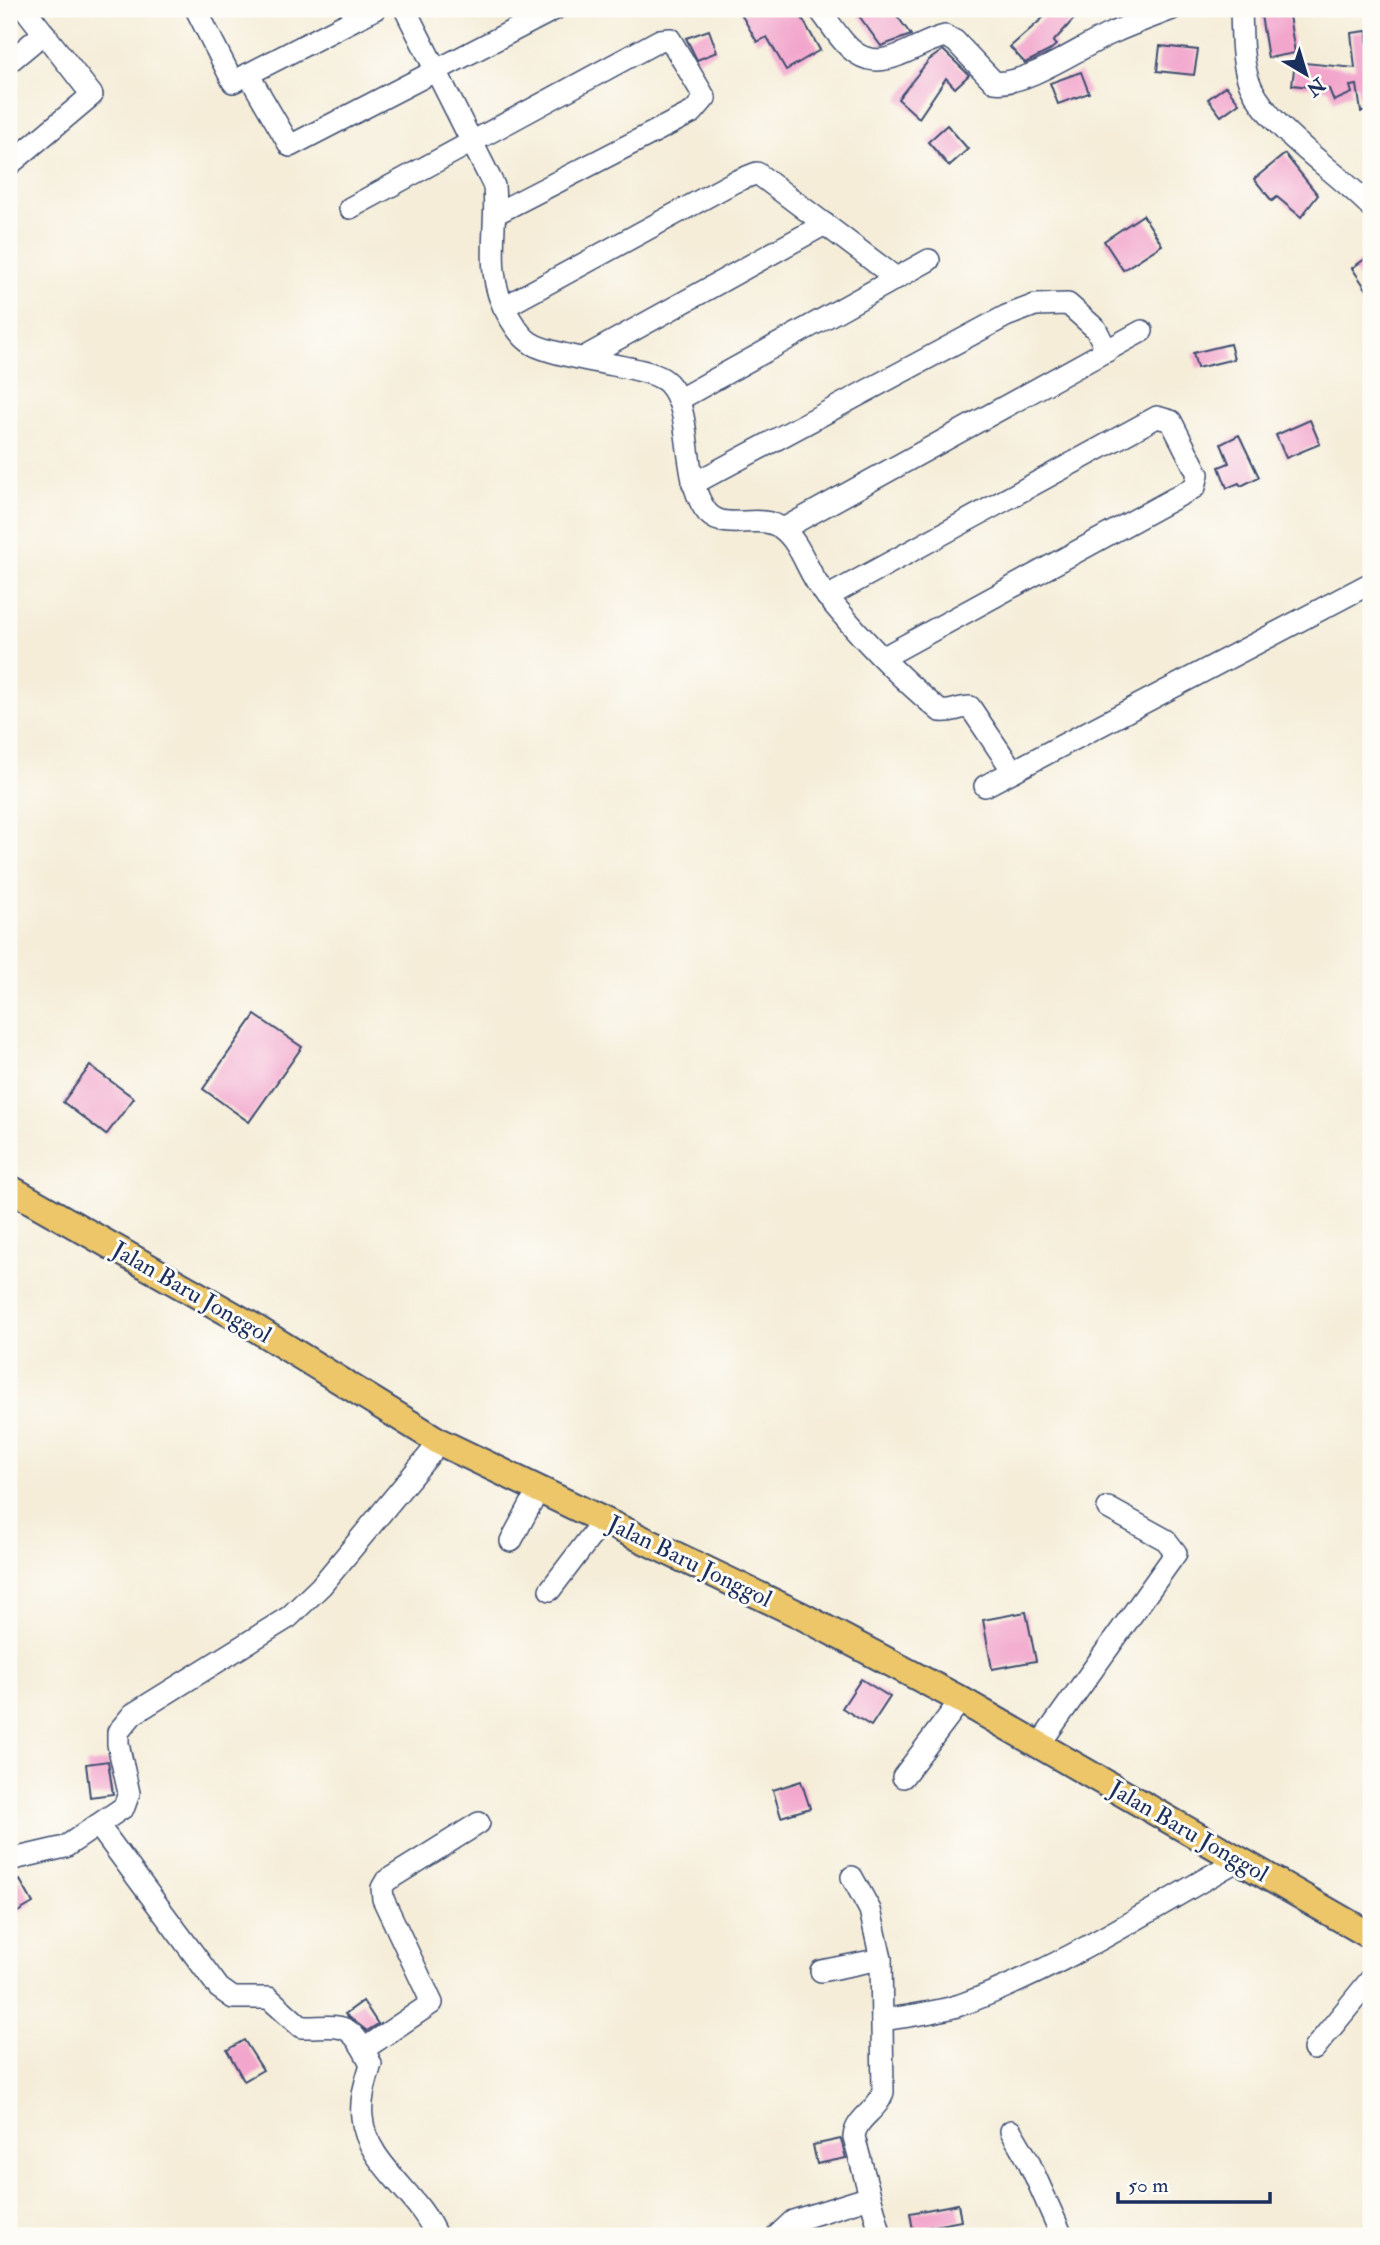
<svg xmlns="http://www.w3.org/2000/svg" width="1380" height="2245" font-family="'IM FELL Double Pica',serif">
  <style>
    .building { fill: #f2a6cc }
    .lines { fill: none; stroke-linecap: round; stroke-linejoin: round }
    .minor-casing { stroke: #3c4c70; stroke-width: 24 }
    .major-casing { stroke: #3c4c70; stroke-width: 30 }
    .minor { stroke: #fff; stroke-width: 21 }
    .major { stroke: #ecc669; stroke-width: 26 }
    .labels { text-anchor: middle; stroke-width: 6; stroke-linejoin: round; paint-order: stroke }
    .street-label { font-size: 24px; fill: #1b2f5e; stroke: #fdfcf7 }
  </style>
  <rect width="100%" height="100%" fill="#fdfcf7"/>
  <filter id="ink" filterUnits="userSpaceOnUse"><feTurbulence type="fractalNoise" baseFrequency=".0143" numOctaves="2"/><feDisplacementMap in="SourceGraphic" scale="14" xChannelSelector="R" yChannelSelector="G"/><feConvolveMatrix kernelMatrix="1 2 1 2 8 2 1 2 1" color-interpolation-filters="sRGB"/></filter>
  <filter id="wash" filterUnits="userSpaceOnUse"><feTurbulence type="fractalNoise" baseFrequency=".00686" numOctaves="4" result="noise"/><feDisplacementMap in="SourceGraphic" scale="28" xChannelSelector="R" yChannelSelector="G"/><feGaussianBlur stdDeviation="1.57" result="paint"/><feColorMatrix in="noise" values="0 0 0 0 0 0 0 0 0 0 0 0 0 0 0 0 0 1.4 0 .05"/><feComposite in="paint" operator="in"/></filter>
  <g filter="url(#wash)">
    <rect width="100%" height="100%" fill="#f5edd8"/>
    <g id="blocks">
      <!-- building -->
      <g class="building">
        <polygon points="751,9 797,9 820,50 786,70 767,37 757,42 741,14"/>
        <polygon points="854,9 892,9 911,35 881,46"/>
        <polygon points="1053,9 1083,9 1053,42 1056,45 1049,51 1025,63 1010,47"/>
        <polygon points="1260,9 1288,9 1295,53 1268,58"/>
        <polygon points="709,30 717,52 697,60 686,38"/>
        <polygon points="1367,31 1371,111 1361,112 1357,85 1350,86 1352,93 1334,101 1329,89 1292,85 1295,62 1355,68 1351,33"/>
        <polygon points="1160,46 1198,50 1194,75 1157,71"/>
        <polygon points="943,50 969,75 955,88 946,78 919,118 898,99 929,60"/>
        <polygon points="1081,72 1089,93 1058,104 1050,83"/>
        <polygon points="1226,86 1239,103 1221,116 1208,99"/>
        <polygon points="947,125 968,149 949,166 928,142"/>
        <polygon points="1285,154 1318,195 1301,217 1277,197 1272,201 1254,179"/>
        <polygon points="1143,215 1162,245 1123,270 1104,241"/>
        <polygon points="1371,255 1371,296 1352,268"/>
        <polygon points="1230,344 1234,359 1197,368 1193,353"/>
        <polygon points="1310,420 1320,444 1286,458 1276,435"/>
        <polygon points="1239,435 1259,477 1241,486 1239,483 1227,488 1219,467 1229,463 1221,444"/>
        <polygon points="255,1015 302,1047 249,1122 203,1089"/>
        <polygon points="90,1066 134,1098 106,1135 63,1102"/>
        <polygon points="1026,1612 1036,1661 992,1669 983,1620"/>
        <polygon points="861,1679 890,1697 871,1726 842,1708"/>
        <polygon points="108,1761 113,1794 90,1797 86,1764"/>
        <polygon points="801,1781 810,1808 781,1817 773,1790"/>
        <polygon points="20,1880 33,1903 9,1917 9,1886"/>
        <polygon points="363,2001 378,2024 367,2031 345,2014"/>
        <polygon points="244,2040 263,2070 244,2081 227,2050"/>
        <polygon points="841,2139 846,2158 817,2164 813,2145"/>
        <polygon points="958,2204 961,2221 913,2230 910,2213"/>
      </g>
    </g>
  </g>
  <g filter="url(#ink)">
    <use href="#blocks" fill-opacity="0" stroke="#3c4c70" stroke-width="2"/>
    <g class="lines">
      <defs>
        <g id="minor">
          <polyline points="201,9 197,11 233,82 375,9"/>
          <path d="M405,9L494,186C498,230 483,274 508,315C514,325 521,337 531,343C547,354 611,364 634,369C645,372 659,374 668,383C694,411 681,472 704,508C721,536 757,511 781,528C801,542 807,572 822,590C856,633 898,676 940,711C951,713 958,707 970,707L1013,771"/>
          <path d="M819,9C842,38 856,73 899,55C915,49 928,40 945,36L955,41L994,82C1024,87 1082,46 1112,33C1132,24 1152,17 1172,9"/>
          <path d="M1241,9C1242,32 1241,57 1248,79C1264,126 1337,171 1371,207"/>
          <polyline points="9,62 44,33"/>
          <polyline points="248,74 290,146 555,9"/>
          <polyline points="9,165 92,95 25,9"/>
          <polyline points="350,208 660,40 670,39 705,98 693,112 495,214"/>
          <polyline points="504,307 734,182 757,173 896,278"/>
          <polyline points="583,358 825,224"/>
          <polyline points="678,400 929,260"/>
          <polyline points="693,484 1006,316 1035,305 1068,304 1096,329 1107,351"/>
          <polyline points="783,529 1142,331"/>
          <polyline points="827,597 1157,417 1171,421 1198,474 1195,487 884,657"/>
          <polyline points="985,786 1371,583"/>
          <polyline points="511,1541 539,1489"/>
          <polyline points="550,1590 604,1519"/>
          <polyline points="1039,1745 1176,1553 1166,1540 1108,1508"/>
          <polyline points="903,1777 961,1700"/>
          <path d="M98,1825L219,1988L233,1998H269L301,2027C344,2027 349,2019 371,2064C366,2081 360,2099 362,2117C366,2164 420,2194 436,2236"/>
          <polyline points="9,1860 65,1847 124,1807 129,1793 118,1744 118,1732 133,1714 289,1617 321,1586 440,1442"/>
          <path d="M852,1877L870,1910L881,1959L883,2092C878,2111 856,2117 854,2137L881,2236"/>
          <polyline points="821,1971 881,1959"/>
          <path d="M882,2020C908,2016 935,2013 960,2005C1058,1970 1150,1910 1240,1859"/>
          <polyline points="364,2049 432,2003 383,1899 382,1888 386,1881 479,1823"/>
          <polyline points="1314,2049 1371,1979"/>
          <polyline points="1011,2131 1028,2160 1062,2236"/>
          <polyline points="777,2236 793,2221 870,2197"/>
        </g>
        <polyline id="major" points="9,1188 247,1323 440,1442 800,1615 961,1700 1371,1936"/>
      </defs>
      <!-- minor casing -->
      <use href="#minor" class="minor-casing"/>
      <!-- major casing -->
      <use href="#major" class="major-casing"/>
      <!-- minor -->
      <use href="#minor" class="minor"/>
      <!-- major -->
      <use href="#major" class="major"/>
    </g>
  </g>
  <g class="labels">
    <!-- street labels -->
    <g class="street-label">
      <text transform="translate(192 1292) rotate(30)" y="8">Jalan Baru Jonggol</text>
      <text transform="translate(690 1561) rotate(26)" y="8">Jalan Baru Jonggol</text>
      <text transform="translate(1189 1831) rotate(30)" y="8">Jalan Baru Jonggol</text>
    </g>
  </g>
  <!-- margin -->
  <rect width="1380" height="2245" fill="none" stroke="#fdfcf7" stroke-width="35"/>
  <!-- north arrow -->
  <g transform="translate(1306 74) rotate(142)" stroke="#fdfcf7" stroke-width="5" paint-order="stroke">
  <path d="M0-5L12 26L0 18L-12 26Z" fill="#1b2f5e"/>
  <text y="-10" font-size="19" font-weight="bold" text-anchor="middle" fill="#1b2f5e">N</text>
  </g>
  <!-- scale -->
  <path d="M1118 2192v10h152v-10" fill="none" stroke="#1b2f5e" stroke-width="3.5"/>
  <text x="1128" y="2192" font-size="21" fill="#1b2f5e" stroke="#fdfcf7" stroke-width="5" paint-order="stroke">50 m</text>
</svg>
